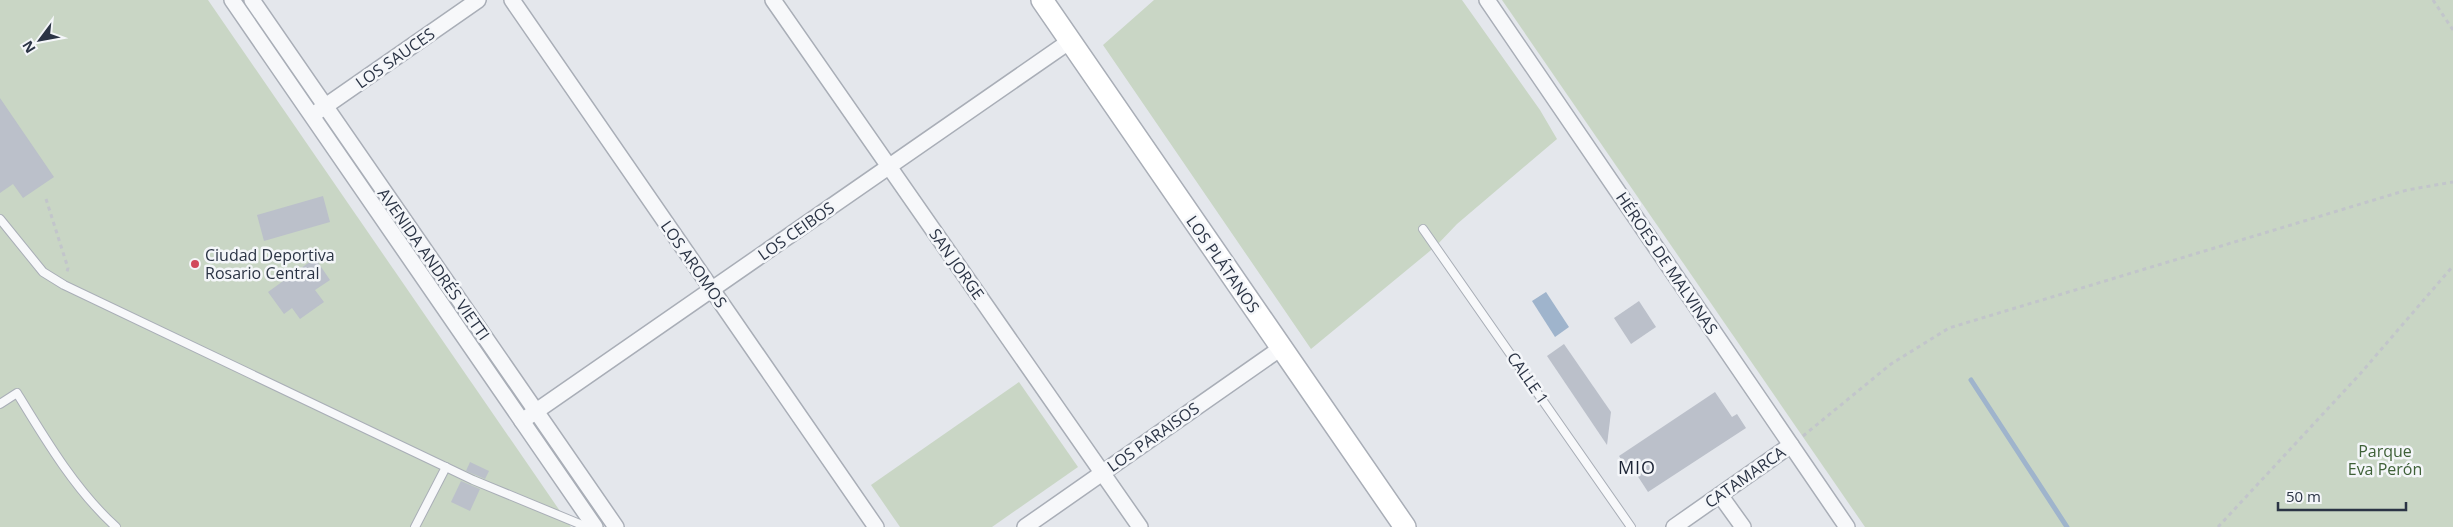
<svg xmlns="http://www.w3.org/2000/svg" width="2453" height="527" font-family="'Open Sans',sans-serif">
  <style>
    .green { fill: #c9d6c5 }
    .water { fill: #9fb4cc }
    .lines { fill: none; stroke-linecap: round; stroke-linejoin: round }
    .stream { stroke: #9fb4cc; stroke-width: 5 }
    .building { fill: #bbc0ca }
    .lane-casing { stroke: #a9aeb7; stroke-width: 10 }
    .street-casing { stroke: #a9aeb7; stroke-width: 18 }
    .secondary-casing { stroke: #a9aeb7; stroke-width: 24 }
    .path { stroke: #c2c5cb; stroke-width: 3; stroke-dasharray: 4 4; stroke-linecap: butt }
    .lane { stroke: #f7f8fa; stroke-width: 8 }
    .street { stroke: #f7f8fa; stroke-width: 15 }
    .secondary { stroke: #fff; stroke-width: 21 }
    .poi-dot { fill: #d1495b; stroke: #f4f6f9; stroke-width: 2 }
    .labels { text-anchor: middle; stroke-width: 5; stroke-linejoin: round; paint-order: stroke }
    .street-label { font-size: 16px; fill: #2b3445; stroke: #f4f6f9 }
    .poi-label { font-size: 16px; fill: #2b3445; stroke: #f4f6f9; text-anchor: start }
    .park-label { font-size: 16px; fill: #3f6138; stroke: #f4f6f9 }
    .neighbourhood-label { font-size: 18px; letter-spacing: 1px; fill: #1d2536; stroke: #f4f6f9 }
  </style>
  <rect width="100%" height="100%" fill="#e4e7ec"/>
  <!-- green -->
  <g class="green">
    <polygon points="0,0 208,0 571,527 0,527"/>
    <polygon points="1154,0 1462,0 1540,110 1557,139 1457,224 1436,246 1311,349 1103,45"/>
    <polygon points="1502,0 2453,0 2453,527 1865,527"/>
    <polygon points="1019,382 1078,467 992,527 900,527 871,485"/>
  </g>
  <!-- water -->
  <polygon class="water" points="1546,292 1569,327 1555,337 1532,301"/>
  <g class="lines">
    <!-- stream -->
    <polyline class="stream" points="1971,380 2067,527"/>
  </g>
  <!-- building -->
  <g class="building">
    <polygon points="0,98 54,177 23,198 13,184 0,193"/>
    <polygon points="323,196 330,222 264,241 257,215"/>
    <polygon points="315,258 330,280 315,290 324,302 300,319 292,308 284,314 268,292"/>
    <polygon points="1639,301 1656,327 1631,344 1614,318"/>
    <polygon points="1564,344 1611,412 1607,445 1547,356"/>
    <polygon points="1715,392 1732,417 1737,414 1746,428 1648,492 1635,472 1631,474 1619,456"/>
    <polygon points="470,462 489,471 485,479 466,471"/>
    <polygon points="461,481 480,489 470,511 451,502"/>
  </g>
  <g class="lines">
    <defs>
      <g id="lane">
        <polyline points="0,219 43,272 64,285 473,480 587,527"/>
        <polyline points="1423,229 1631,527"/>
        <path d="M0,404L17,393C45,439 76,491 116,527"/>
        <polyline points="415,527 446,467"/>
      </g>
      <g id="street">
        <polyline points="232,0 595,527"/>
        <polyline points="252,0 616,527"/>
        <polyline points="512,0 876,527"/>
        <polyline points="773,0 1140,527"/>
        <polyline points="1487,0 1847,527"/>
        <polyline points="317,112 478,0"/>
        <polyline points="522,421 1070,41"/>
        <polyline points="1720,495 1743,527"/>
        <polyline points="1025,527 1281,348"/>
        <polyline points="1674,527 1791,445"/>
      </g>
      <polyline id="secondary" points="1042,0 1405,527"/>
    </defs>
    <!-- lane casing -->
    <use href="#lane" class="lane-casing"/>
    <!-- street casing -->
    <use href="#street" class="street-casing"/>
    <!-- secondary casing -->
    <use href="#secondary" class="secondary-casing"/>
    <!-- path -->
    <g class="path">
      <polyline points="2433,0 2453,30"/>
      <polyline points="46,199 68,268 67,272"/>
      <polyline points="1803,436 1891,364 1949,328 2407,190 2453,182"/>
      <polyline points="2218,527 2360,374 2453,266"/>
    </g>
    <!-- lane -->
    <use href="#lane" class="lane"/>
    <!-- street -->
    <use href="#street" class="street"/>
    <!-- secondary -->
    <use href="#secondary" class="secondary"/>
  </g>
  <!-- markers -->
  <circle class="poi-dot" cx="195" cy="264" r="5"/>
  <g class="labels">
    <!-- street labels -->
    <g class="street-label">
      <text transform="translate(395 58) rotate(-35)" y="6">LOS SAUCES</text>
      <text transform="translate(796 231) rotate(-35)" y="6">LOS CEIBOS</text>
      <text transform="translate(1667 263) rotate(56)" y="6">HÉROES DE MALVINAS</text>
      <text transform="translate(434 264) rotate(55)" y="6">AVENIDA ANDRÉS VIETTI</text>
      <text transform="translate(694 264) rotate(55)" y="6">LOS AROMOS</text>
      <text transform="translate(957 264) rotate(55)" y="6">SAN JORGE</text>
      <text transform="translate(1223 264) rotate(55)" y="6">LOS PLÁTANOS</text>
      <text transform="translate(1528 378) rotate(55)" y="6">CALLE 1</text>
      <text transform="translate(1153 437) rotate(-35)" y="6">LOS PARAISOS</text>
      <text transform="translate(1745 477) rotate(-35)" y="6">CATAMARCA</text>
    </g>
    <!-- poi labels -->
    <g class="poi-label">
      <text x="205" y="261">Ciudad Deportiva<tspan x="205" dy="18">Rosario Central</tspan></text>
    </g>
    <!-- park labels -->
    <g class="park-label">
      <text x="2385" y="457">Parque<tspan x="2385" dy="18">Eva Perón</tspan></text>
    </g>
    <!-- neighbourhood labels -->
    <g class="neighbourhood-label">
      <text x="1637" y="474">MIO</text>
    </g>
  </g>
  <!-- north arrow -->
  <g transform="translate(40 40) rotate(238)" stroke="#f4f6f9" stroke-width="4" paint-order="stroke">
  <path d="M0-4L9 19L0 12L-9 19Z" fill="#2b3445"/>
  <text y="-8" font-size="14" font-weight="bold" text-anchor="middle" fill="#2b3445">N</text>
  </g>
  <!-- scale -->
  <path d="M2278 502v8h128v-8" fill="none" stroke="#2b3445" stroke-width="2.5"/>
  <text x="2286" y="502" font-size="15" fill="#2b3445" stroke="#f4f6f9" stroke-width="4" paint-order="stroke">50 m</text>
</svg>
